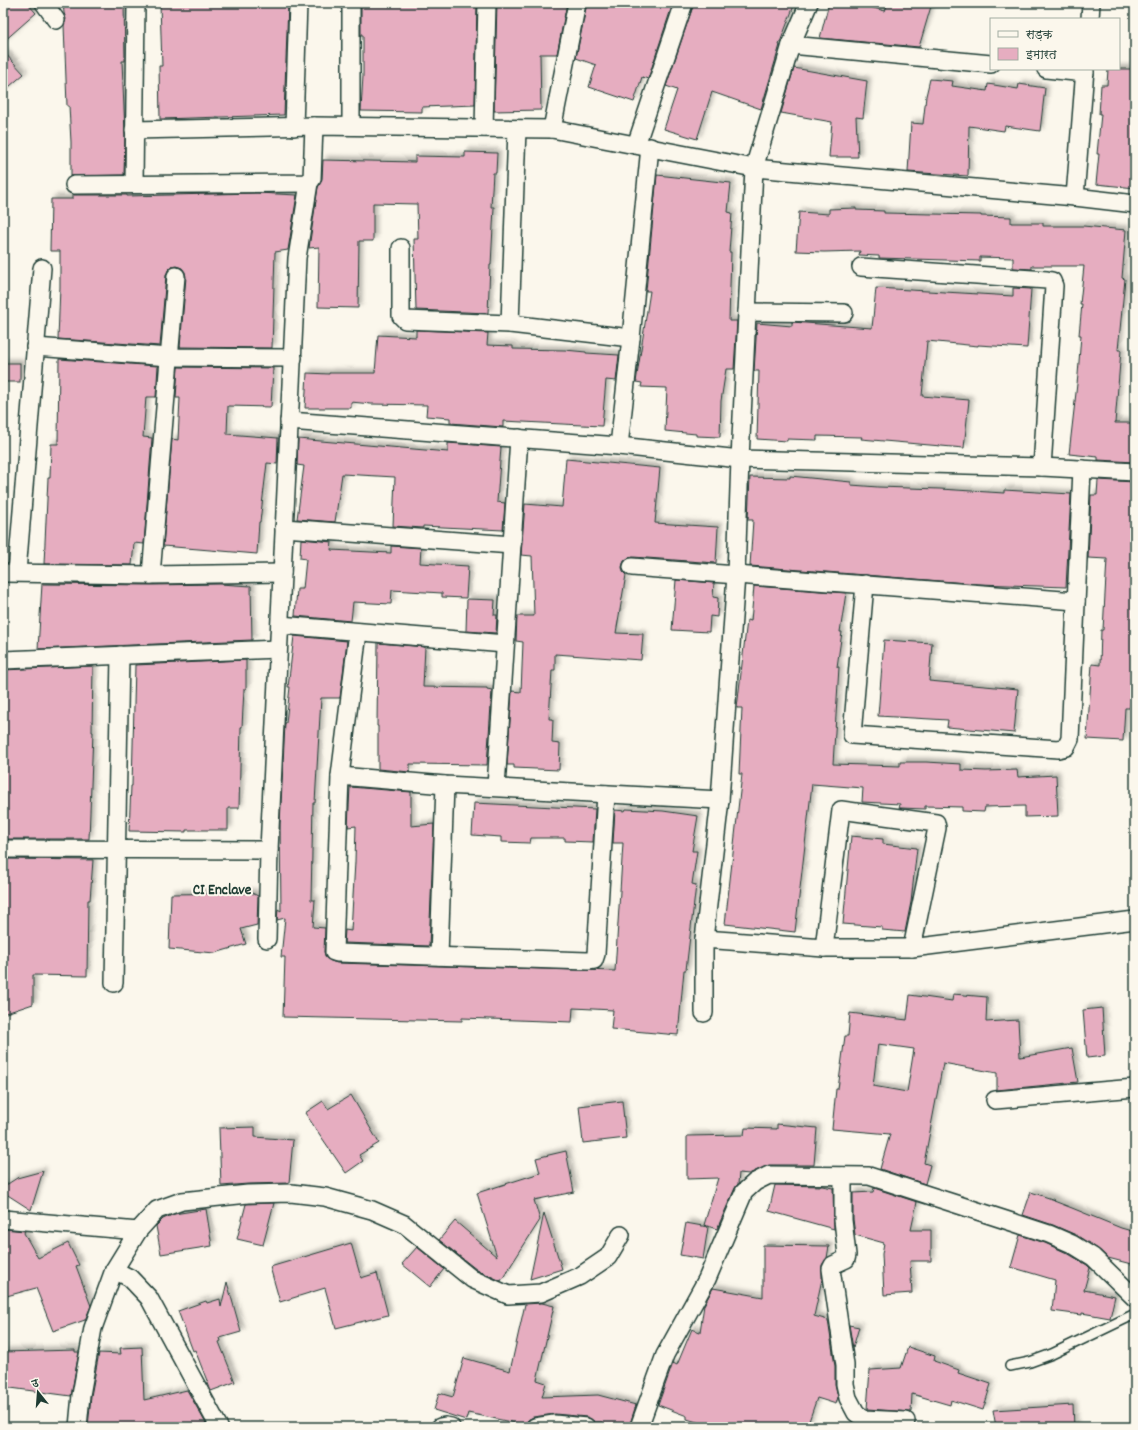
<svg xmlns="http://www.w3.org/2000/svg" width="1138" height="1430" font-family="Dekko,'Playpen Sans Deva',sans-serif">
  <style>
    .building { fill: #e6adc0; stroke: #1f3d34; fill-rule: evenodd; filter: url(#shadow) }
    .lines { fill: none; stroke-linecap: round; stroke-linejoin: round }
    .lane-casing { stroke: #1f3d34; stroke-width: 12 }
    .street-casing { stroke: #1f3d34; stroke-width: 20 }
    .lane { stroke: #fbf7ec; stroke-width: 9 }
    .street { stroke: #fbf7ec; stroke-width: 17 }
    .labels { text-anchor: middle; stroke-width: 4; stroke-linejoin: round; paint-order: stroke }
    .neighbourhood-label { font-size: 15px; font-weight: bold; fill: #1f3d34; stroke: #fbf7ec }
  </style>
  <defs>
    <filter id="shadow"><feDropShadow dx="3.5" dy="-3.5" stdDeviation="2" flood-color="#0004"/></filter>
  </defs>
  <rect width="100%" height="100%" fill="#fbf7ec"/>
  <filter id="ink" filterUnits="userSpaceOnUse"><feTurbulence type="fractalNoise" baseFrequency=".025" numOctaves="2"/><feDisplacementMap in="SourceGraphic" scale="8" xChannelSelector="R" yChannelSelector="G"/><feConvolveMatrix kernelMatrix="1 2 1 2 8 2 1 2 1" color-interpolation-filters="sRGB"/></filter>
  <g filter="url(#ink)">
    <!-- building -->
    <g class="building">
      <polygon points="3,3 27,3 36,13 3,42"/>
      <polygon points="63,3 124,3 125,61 122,61 125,133 124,175 71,176 71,142 69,106 67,106 64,25 66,19 64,13"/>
      <polygon points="189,3 288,3 284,115 160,119 159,66 162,66 160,4"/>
      <polygon points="361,3 477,3 475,105 422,107 422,112 361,111 363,75 363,35 361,35"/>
      <polygon points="497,3 567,3 557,54 540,54 541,110 494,111"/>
      <polygon points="587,3 673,3 648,79 642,77 634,102 589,87 596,65 576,58"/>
      <polygon points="694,3 795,3 779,45 780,45 761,109 712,92 697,139 664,129 677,90 666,86"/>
      <polygon points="829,3 855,3 885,11 888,3 932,3 919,47 820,38"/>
      <polygon points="3,51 24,74 3,92"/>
      <polygon points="794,68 867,81 863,118 856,117 858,157 829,157 832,122 781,113"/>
      <polygon points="1108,69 1135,69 1135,188 1096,184 1099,154 1097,154 1101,114 1099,114 1101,85 1107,85"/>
      <polygon points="930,79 953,81 952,86 987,91 988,84 1018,89 1019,84 1045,88 1040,131 1005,126 1004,131 969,126 968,176 908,172 911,123 923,124 926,96"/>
      <polygon points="465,152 497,153 496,173 493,173 491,207 494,207 491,265 490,265 488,313 416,310 414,239 418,239 417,204 373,203 373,241 359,241 358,308 318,307 319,247 309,248 318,187 322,179 323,160 415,162 415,156 465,157"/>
      <polygon points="657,175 731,183 728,212 732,213 729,252 731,252 729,321 737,321 734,369 726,369 721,401 720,437 696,436 696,434 665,431 667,388 641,387 642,383 636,382 650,291 646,291"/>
      <polygon points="257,193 297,195 288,250 275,252 272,348 180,347 186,277 185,272 182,268 176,266 171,267 168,270 166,275 160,346 58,339 60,287 60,251 50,251 51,199 72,199 72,195 127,195 127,196"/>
      <polygon points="856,208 856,210 884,211 884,213 981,215 981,216 1011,217 1011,223 1043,223 1043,226 1083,226 1126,230 1122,278 1125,279 1118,350 1121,350 1115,423 1135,423 1135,462 1098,460 1098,457 1069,454 1078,375 1081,335 1079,335 1082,304 1080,304 1084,266 1032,266 1032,269 1013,268 1013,258 980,257 980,261 879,258 879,256 859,255 860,251 824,252 796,251 799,212 829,214 829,209"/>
      <polygon points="876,288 1013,296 1013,288 1031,289 1027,348 978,345 978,346 927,341 922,396 969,400 964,448 861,439 862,437 817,436 817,440 787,439 787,441 757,439 759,371 754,371 757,323 792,326 792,322 872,328"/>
      <polygon points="416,330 488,333 487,345 513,346 513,349 565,350 586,352 586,353 619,355 616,381 606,380 602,426 503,421 503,427 450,423 450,418 426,416 427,405 371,404 351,402 351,408 305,408 307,373 329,374 329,373 375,373 378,335 416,337"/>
      <polygon points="59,359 158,366 156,397 146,397 143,437 152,438 144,544 134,543 132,565 44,564 48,478 50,478 51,444 58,444"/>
      <rect x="3" y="363" width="17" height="19"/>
      <polygon points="178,367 273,368 271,407 228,406 227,434 278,438 277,464 267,463 260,522 259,522 257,554 163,546 172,439 178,440 180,398 176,398"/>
      <polygon points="298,439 448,452 448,443 501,447 497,502 505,503 503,530 423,526 423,528 393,526 395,477 342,474 335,522 297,519 304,466 297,465"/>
      <polygon points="566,459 660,468 655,523 718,527 716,563 633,557 628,558 624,561 622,567 623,572 626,575 616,633 643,634 641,660 555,654 555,670 552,670 549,719 553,719 552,743 560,744 559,770 514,768 514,765 507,765 512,691 521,692 523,642 516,641 517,616 534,616 532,556 521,555 525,504 562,507"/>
      <polygon points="790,476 851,482 851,485 878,487 940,489 1004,493 1004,490 1071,494 1066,587 979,584 750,566 753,520 748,520 750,477 790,478"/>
      <polygon points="1098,480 1135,482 1135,624 1133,668 1130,708 1125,708 1123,741 1087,739 1092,664 1100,665 1101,630 1103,630 1107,559 1088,558 1091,495 1097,495"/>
      <polygon points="301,539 332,542 331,550 391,553 391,546 421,548 420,563 468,566 466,598 442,597 442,593 392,590 391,604 353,602 351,621 295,616 297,589 303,589 306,559 300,558"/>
      <polygon points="676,580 714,583 713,597 718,598 717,617 710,616 709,632 672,630"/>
      <polygon points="42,584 151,585 220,584 251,586 252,640 38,649"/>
      <polygon points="754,586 846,593 840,632 842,632 837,667 839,667 833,764 900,766 900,762 926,762 961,764 961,770 986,771 1017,770 1018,777 1056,775 1058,816 1025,817 1025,806 985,807 984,812 962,811 962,807 925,806 925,809 901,808 899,808 900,804 862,802 863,788 812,784 795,932 725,924 742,774 739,774 742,708 737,708 747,620 751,621"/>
      <polygon points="467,599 495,600 494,615 497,615 496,633 466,631"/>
      <polygon points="294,636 347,641 340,698 321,698 315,803 313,803 311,900 315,900 313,927 325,928 324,952 326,958 331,961 337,963 615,971 623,843 613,843 615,810 625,811 626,809 663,811 698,816 692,851 697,851 692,884 696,885 686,970 684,970 678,1035 611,1029 613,1010 573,1008 572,1022 462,1018 462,1021 283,1017 285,957 281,957 285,918 277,920 278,909 281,911 280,824 285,723 286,723 290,687 288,687"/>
      <polygon points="884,640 932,643 929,681 1018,689 1014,733 947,727 948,720 878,716"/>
      <polygon points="378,643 425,647 423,687 487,688 487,689 492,690 487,765 410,764 410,772 378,769 378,726 377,726"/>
      <polygon points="246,660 246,689 244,689 242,727 241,727 239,808 228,808 228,830 186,830 186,832 129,831 131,786 132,786 135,665"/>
      <polygon points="93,666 92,732 93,732 89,839 3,839 3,670"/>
      <polygon points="350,787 411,792 411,826 434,824 429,946 344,943 345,930 351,931 355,862 356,826 348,827"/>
      <polygon points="474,803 595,809 593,842 565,841 565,838 531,838 530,843 501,842 501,837 472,835"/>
      <polygon points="851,836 883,839 883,844 917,848 911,902 905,932 882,930 882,927 843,924"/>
      <polygon points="3,859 93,860 90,900 88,900 87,976 33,975 33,1004 3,1014"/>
      <polygon points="252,893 258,896 257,925 241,929 246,944 215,953 169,949 171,894"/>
      <path d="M953,994L987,997L986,1022L1018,1020L1020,1057L1072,1048L1078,1082L997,1090V1073L943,1063L924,1163L930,1165L925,1184L880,1169L890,1134L832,1129L836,1089H838L845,1036H848L850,1013L907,1020L910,995L952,1001ZM878,1044L914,1049L907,1092L873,1086Z"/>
      <polygon points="1102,1008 1105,1056 1087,1058 1083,1010"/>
      <polygon points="351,1095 379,1143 359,1155 363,1161 346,1173 305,1113 323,1101 328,1109"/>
      <polygon points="622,1101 626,1138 583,1143 579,1106"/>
      <polygon points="777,1124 817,1128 814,1165 769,1165 749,1174 739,1173 738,1184 735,1188 717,1229 704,1225 718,1178 687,1179 687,1136 744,1135 745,1128 777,1129"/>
      <polygon points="255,1127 255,1137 293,1140 289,1183 248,1184 221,1186 219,1128"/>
      <polygon points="566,1151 574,1192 534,1200 540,1220 501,1281 477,1270 439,1240 455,1221 497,1257 477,1193 540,1173 536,1158"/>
      <polygon points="43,1171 31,1210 3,1192 3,1187 17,1178"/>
      <polygon points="775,1185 822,1186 833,1188 834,1229 769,1211"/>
      <polygon points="874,1188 917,1202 911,1230 931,1230 931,1261 910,1261 912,1293 884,1295 882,1254 884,1243 855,1235 853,1219 853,1193 873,1192"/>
      <polygon points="1031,1192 1055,1200 1054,1201 1072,1208 1121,1228 1135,1232 1135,1265 1108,1258 1098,1249 1076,1235 1053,1225 1023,1215"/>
      <polygon points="274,1203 263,1245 237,1239 246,1204"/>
      <polygon points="206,1209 212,1246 161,1254 156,1226 163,1219 174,1214"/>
      <polygon points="544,1213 562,1269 530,1279"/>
      <polygon points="686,1223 708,1227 703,1259 680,1255"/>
      <polygon points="3,1229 25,1231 24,1233 38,1258 68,1243 79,1265 76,1266 91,1306 85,1320 53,1331 36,1288 3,1297"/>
      <polygon points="1020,1235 1045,1243 1067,1253 1087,1265 1090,1268 1084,1290 1115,1296 1110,1318 1082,1313 1082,1315 1052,1311 1055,1280 1011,1267"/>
      <polygon points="351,1243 361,1278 377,1273 388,1315 336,1328 325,1288 280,1302 270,1267"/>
      <polygon points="763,1245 829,1246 827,1258 822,1265 822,1279 814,1316 828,1320 835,1366 835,1384 838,1397 836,1404 817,1398 807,1427 713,1427 687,1419 687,1416 658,1405 673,1363 677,1365 692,1329 700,1332 704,1305 713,1288 763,1297"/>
      <polygon points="417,1247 444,1269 430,1287 402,1264"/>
      <polygon points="227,1282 241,1332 220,1338 221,1341 219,1342 235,1382 211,1391 195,1350 193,1351 178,1311 206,1301 207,1303 220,1299 221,1307"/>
      <polygon points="542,1303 554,1306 537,1380 546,1383 542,1397 598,1395 636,1405 629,1427 600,1427 602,1422 595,1422 591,1419 587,1417 555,1414 533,1417 528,1420 525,1425 468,1413 466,1420 434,1410 439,1393 453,1397 464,1358 510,1371 525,1304"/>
      <polygon points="849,1325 859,1327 853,1348"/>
      <polygon points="142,1347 144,1400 187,1390 208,1427 88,1427 91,1396 99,1353 121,1354 120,1348"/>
      <polygon points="908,1347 935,1356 934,1361 959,1370 958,1373 991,1384 983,1410 951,1400 950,1405 912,1394 911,1412 867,1409 870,1370 901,1368"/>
      <polygon points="75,1350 75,1352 79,1352 71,1396 3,1387 3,1352"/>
      <polygon points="1073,1405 1074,1427 996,1427 993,1410"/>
    </g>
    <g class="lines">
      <defs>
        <polyline id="lane" points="1010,1366 1030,1362 1052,1354 1135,1314"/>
        <g id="street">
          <polyline points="44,3 56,20"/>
          <polyline points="1090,19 1091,3"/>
          <polyline points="791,45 991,64"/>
          <polyline points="1046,69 1085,73"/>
          <polyline points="351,126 351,3"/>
          <polyline points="294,127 298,3"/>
          <polyline points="484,128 487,3"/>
          <polyline points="552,129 577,3"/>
          <polyline points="134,130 314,126 552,129 754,168 1075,197 1135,204"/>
          <polyline points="636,145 684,3"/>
          <polyline points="134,184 136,3"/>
          <polyline points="74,185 309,183 312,179 314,126"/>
          <polyline points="1075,197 1085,69"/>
          <polyline points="401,248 401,316 405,320 510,324 631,338"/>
          <polyline points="861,267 1047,280 1052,281 1054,286 1042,467"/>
          <polyline points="747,312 844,313"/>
          <polyline points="510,324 517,129"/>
          <polyline points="35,347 169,357 293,358"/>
          <polyline points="289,421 619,446 740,459 1042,467 1135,472"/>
          <polyline points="619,446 631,338 650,147"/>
          <polyline points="284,528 512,545"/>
          <polyline points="632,567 1076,601"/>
          <polyline points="17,572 42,268"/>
          <polyline points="3,573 151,575 282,573"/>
          <polyline points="151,575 176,276"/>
          <polyline points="865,584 852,735 1058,749 1066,747 1070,739 1082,469"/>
          <polyline points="280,625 505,644"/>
          <polyline points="358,632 340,776 334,952 337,953 588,961 594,960 596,954 606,794"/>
          <polyline points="3,660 278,649"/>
          <polyline points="340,776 445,785 720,800"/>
          <polyline points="496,787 519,438"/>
          <polyline points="3,849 269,850"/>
          <polyline points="267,939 269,850 297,258 309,183"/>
          <polyline points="704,939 824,948 912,948 1135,920"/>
          <polyline points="824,948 841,810 936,823 937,828 912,948"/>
          <polyline points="439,956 445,785"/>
          <polyline points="114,983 120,655"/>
          <polyline points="704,1013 704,939 720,800 736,575 740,459 754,168 791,45 809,3"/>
          <polyline points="995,1100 1135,1088"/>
          <polyline points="843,1176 843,1220 847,1255 846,1259 833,1265 831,1269 843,1351 845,1365 845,1384 848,1398 856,1413 864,1419 906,1421"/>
          <polyline points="3,1219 138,1231"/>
          <polyline points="114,1270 130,1278 149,1298 219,1427"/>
          <polyline points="78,1427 81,1395 93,1328 114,1270 138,1231 157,1210 182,1201 248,1194 291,1193 325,1197 372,1210 404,1224 472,1279 508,1295 541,1293 580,1276 608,1257 621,1235"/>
          <polyline points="440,1427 445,1426 451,1427"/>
          <polyline points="535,1427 554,1424 586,1427"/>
          <polyline points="639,1427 665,1355 707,1279 744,1192 755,1182 769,1175 869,1176 1049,1234 1072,1244 1093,1257 1135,1298"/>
        </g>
      </defs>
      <!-- lane casing -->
      <use href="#lane" class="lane-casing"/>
      <!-- street casing -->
      <use href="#street" class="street-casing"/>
      <!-- lane -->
      <use href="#lane" class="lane"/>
      <!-- street -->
      <use href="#street" class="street"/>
    </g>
  </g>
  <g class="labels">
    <!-- neighbourhood labels -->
    <g class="neighbourhood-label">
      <text x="222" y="894">CI Enclave</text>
    </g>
  </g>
  <!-- margin -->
  <rect width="1138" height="1430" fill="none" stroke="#fbf7ec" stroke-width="16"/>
  <rect x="8" y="8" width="1122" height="1414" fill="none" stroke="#1f3d34" stroke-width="1.5" filter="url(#ink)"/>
  <!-- legend -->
  <rect x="990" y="18" width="130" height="52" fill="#fbf7ec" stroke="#a3ada2"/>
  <rect x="998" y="31" width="20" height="6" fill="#fbf7ec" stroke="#a3ada2"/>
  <text x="1026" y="38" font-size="12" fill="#1f3d34">सड़क</text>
  <rect x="998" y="48" width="20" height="12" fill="#e6adc0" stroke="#a3ada2"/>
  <text x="1026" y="58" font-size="12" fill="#1f3d34">इमारत</text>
  <!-- north arrow -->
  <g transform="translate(38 1392) rotate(343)" stroke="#fbf7ec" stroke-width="3" paint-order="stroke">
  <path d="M0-3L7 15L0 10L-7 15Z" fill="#1f3d34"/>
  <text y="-6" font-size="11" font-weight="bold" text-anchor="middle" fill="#1f3d34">उ</text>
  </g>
</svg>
